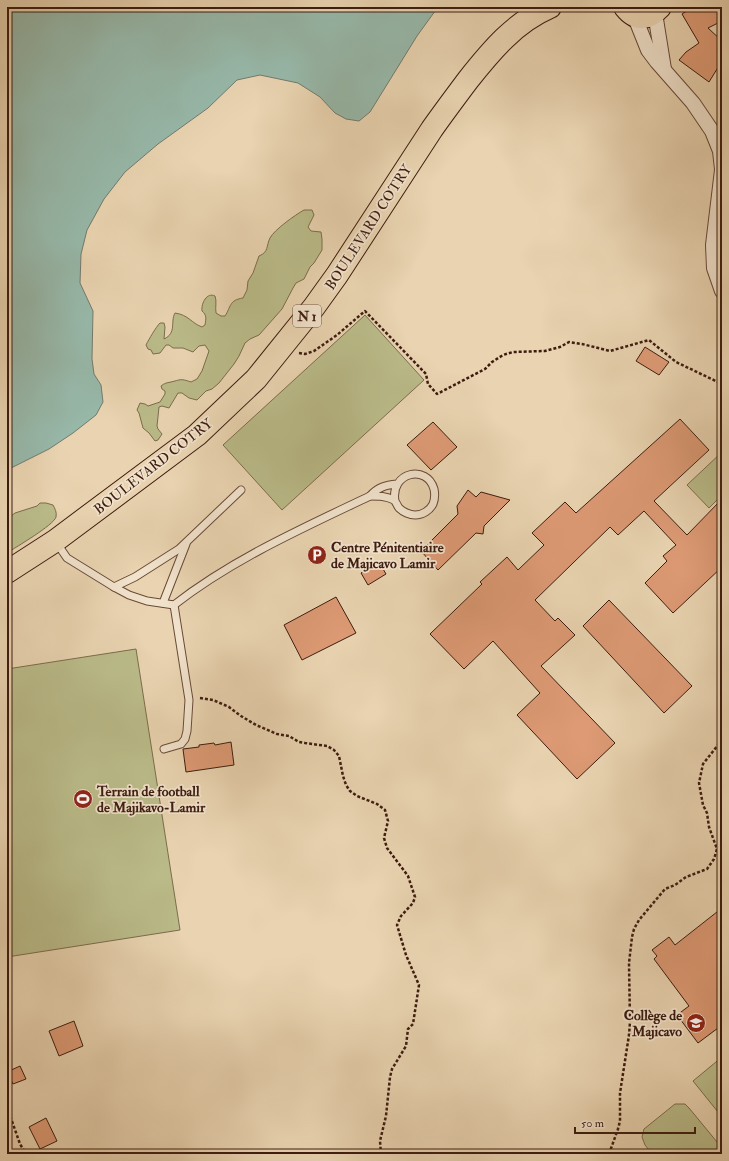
<svg xmlns="http://www.w3.org/2000/svg" width="729" height="1161" font-family="'IM FELL Double Pica',serif">
  <style>
    .green { fill: #babb89; stroke: #7c6c4c }
    .water { fill: #97b8a9; stroke: #737a6c }
    .building { fill: #dd9a74; stroke: #3d1c10 }
    .lines { fill: none; stroke-linecap: round; stroke-linejoin: round }
    .lane-casing { stroke: #684a38; stroke-width: 9 }
    .street-casing { stroke: #684a38; stroke-width: 16 }
    .primary-casing { stroke: #3d1c10; stroke-width: 24 }
    .path { stroke: #3d1c10; stroke-width: 2.5; stroke-dasharray: 3 2; stroke-linecap: butt }
    .lane { stroke: #f1e2cc; stroke-width: 7 }
    .street { stroke: #f1e2cc; stroke-width: 14 }
    .primary { stroke: #e9d3b0; stroke-width: 22 }
    .labels { text-anchor: middle; stroke-width: 3.5; stroke-linejoin: round; paint-order: stroke }
    .shield { fill: #f1e2cc; stroke: #735748; stroke-width: 1 }
    .shield-label { font-size: 13px; font-weight: bold; fill: #3d1c10 }
    .street-label { font-size: 14px; fill: #3d1c10; stroke: #f1e2cc }
    .poi-label { font-size: 14px; font-weight: bold; fill: #3d1c10; stroke: #f1e2cc; text-anchor: start }
  </style>
  <rect width="100%" height="100%" fill="#e9d3b0"/>
  <filter id="stains"><feTurbulence type="fractalNoise" baseFrequency=".005" numOctaves="4"/><feColorMatrix values="0 0 0 0 .2 0 0 0 0 .09 0 0 0 0 .02 0 0 0 .5 -.17"/></filter>
  <radialGradient id="worn" r=".72"><stop offset=".6" stop-color="#630" stop-opacity="0"/><stop offset="1" stop-color="#630" stop-opacity=".3"/></radialGradient>
  <!-- green -->
  <g class="green">
    <path d="M304,210H312L314,215L308,227L311,231L321,232L322,239V250L314,263L310,267L304,279L296,283L293,288L282,309L259,335L250,339L245,343L239,356L234,364L219,383L212,389L206,391L197,400L189,398L182,393H178L169,408L162,406L159,407L157,426L158,429L162,434L158,440L155,441L149,433L143,428L139,413L137,410L140,403L145,404L148,406L160,402L165,394V391L162,389L161,386C165,383 166,383 171,382C180,380 180,378 191,382L197,379L202,371L209,351L205,345L199,346L193,352L183,348H173L169,345H166L160,353L153,354L151,350L148,349L146,345C149,339 156,327 160,323H164L165,327L164,339C177,333 170,322 175,313C189,315 191,323 202,327L205,325C206,319 207,315 202,311C201,303 207,292 215,296C217,301 215,307 216,313L221,316H225C231,307 229,300 243,298L247,290L248,281L253,273L259,256C269,252 266,246 270,238C274,230 295,215 304,210Z"/>
    <polygon points="365,315 424,380 282,510 223,445"/>
    <polygon points="722,452 722,495 709,508 687,485"/>
    <path d="M40,503H46L53,505C55,509 57,512 56,517C54,525 16,547 7,553V519L15,513L37,506Z"/>
    <polygon points="136,649 180,930 7,957 7,669"/>
    <polygon points="722,1057 722,1117 693,1081"/>
    <polygon points="675,1104 685,1104 689,1108 722,1148 722,1154 652,1154 645,1145 642,1137 644,1129"/>
  </g>
  <!-- water -->
  <polygon class="water" points="7,7 438,7 417,36 370,112 359,121 346,119 335,113 320,97 298,83 260,75 237,80 208,108 158,144 125,172 104,199 87,230 81,254 80,283 93,311 92,359 94,374 101,385 103,402 96,415 73,433 49,449 7,470"/>
  <!-- building -->
  <g class="building">
    <polygon points="693,7 722,7 722,21 708,28 722,41 722,61 709,82 679,60 686,52 699,43 682,14"/>
    <polygon points="645,347 669,362 659,375 636,361"/>
    <polygon points="680,419 709,450 654,501 687,535 722,499 722,567 673,613 645,583 667,561 663,556 676,545 644,511 618,535 610,527 535,600 555,621 558,618 575,635 541,666 615,743 577,779 517,715 540,693 493,641 464,669 430,634 482,584 480,582 507,557 518,570 544,545 532,533 565,502 576,513"/>
    <polygon points="433,422 457,447 431,470 407,445"/>
    <polygon points="468,490 476,497 481,492 510,500 484,526 483,534 476,533 438,570 421,551 458,514 457,506"/>
    <polygon points="379,562 386,574 368,585 361,573"/>
    <polygon points="336,597 356,633 302,660 284,625"/>
    <polygon points="609,600 692,686 664,713 583,626"/>
    <polygon points="231,742 234,765 186,772 183,749 199,747 199,745 214,743 215,745"/>
    <polygon points="722,908 722,1025 698,1043 677,1015 689,1006 654,959 657,956 652,950 669,937 675,945"/>
    <polygon points="74,1021 83,1046 59,1056 49,1031"/>
    <polygon points="20,1066 26,1079 13,1084 7,1072"/>
    <polygon points="46,1118 57,1141 40,1149 29,1127"/>
  </g>
  <g class="lines">
    <defs>
      <g id="lane">
        <path d="M395,501C390,472 427,464 434,489C435,494 435,499 433,504C430,510 423,515 415,515C410,515 403,512 399,508C397,505 396,502 394,500C386,496 379,496 370,496C378,487 386,485 397,484"/>
        <polyline points="56,542 67,558 114,587 129,595 147,601 174,605"/>
        <polyline points="114,587 135,577 179,549 241,490"/>
        <polyline points="163,603 186,544"/>
        <path d="M174,605C233,559 303,528 370,496"/>
        <polyline points="164,749 181,744 185,739 187,731 189,700 174,605"/>
      </g>
      <g id="street">
        <polyline points="655,13 664,69"/>
        <polyline points="634,15 648,50 657,62 693,103 712,131 720,151 722,169"/>
        <polyline points="722,170 713,245 714,268 722,291"/>
      </g>
      <g id="primary">
        <path d="M625,7C636,21 648,20 660,7"/>
        <path d="M7,572L55,541L197,435L256,379L314,307L337,275L432,129C444,112 456,96 468,80C491,51 515,22 550,7"/>
      </g>
    </defs>
    <!-- lane casing -->
    <use href="#lane" class="lane-casing"/>
    <!-- street casing -->
    <use href="#street" class="street-casing"/>
    <!-- primary casing -->
    <use href="#primary" class="primary-casing"/>
    <!-- path -->
    <g class="path">
      <polyline points="299,353 305,354 314,351 337,335 365,311 426,374 428,384 437,394 485,369 492,362 503,355 513,352 545,351 560,347 569,342 582,344 610,351 649,340 676,362 722,384"/>
      <polyline points="200,698 213,700 229,707 241,716 256,725 277,734 289,736 299,742 305,743 327,746 334,750 339,756 343,776 346,785 350,791 357,796 377,804 385,810 388,821 384,838 387,848 408,876 415,897 413,903 401,916 397,925 406,955 419,985 413,1024 408,1029 406,1046 392,1069 390,1077 386,1116 380,1141 381,1154"/>
      <polyline points="7,1107 20,1144 26,1154"/>
      <polyline points="609,1154 618,1129 620,1121 620,1093 629,1035 630,1022 629,963 632,937 634,929 639,920 665,889 675,885 686,877 707,869 714,859 717,849 709,827 707,813 703,805 699,783 703,764 722,740"/>
    </g>
    <!-- lane -->
    <use href="#lane" class="lane"/>
    <!-- street -->
    <use href="#street" class="street"/>
    <!-- primary -->
    <use href="#primary" class="primary"/>
  </g>
  <!-- icons -->
  <defs>
    <symbol id="parking-disc" viewBox="-11 -11 22 22"><circle r="9.5" fill="#8f2418" stroke="#f1e2cc"/><path d="M-3.5-5.5H1a3.5 3.5 0 0 1 0 7H-1V5.5H-3.5ZM-1-3.4V-.6H.8a1.4 1.4 0 0 0 0-2.8Z" fill="#fff"/></symbol>
    <symbol id="stadium-disc" viewBox="-11 -11 22 22"><circle r="9.5" fill="#8f2418" stroke="#f1e2cc"/><path d="M0-5a6.5 5 0 1 0 0 10a6.5 5 0 1 0 0-10ZM-3.5-1.8h7v3.6h-7Z" fill="#fff"/></symbol>
    <symbol id="school-disc" viewBox="-11 -11 22 22"><circle r="9.5" fill="#8f2418" stroke="#f1e2cc"/><path d="M0-5L7-2L0 1L-7-2ZM-4 1L0 2.5L4 1V4Q0 6-4 4Z" fill="#fff"/></symbol>
  </defs>
  <g fill-rule="evenodd">
    <use href="#parking-disc" x="306" y="544" width="22" height="22"/>
    <use href="#stadium-disc" x="72" y="788" width="22" height="22"/>
    <use href="#school-disc" x="685" y="1012" width="22" height="22"/>
  </g>
  <g class="labels">
    <!-- shield labels -->
    <rect class="shield" x="293" y="305" width="28" height="22" rx="3"/>
    <g class="shield-label">
      <text x="307" y="321">N 1</text>
    </g>
    <!-- street labels -->
    <g class="street-label">
      <text transform="translate(368 227) rotate(-57)" y="5">BOULEVARD COTRY</text>
      <text transform="translate(153 466) rotate(-38)" y="5">BOULEVARD COTRY</text>
    </g>
    <!-- poi labels -->
    <g class="poi-label">
      <text x="331" y="552">Centre Pénitentiaire<tspan x="331" dy="16">de Majicavo Lamir</tspan></text>
      <text x="97" y="796">Terrain de football<tspan x="97" dy="16">de Majikavo-Lamir</tspan></text>
      <text x="682" y="1020" text-anchor="end">Collège de<tspan x="682" dy="16">Majicavo</tspan></text>
    </g>
  </g>
  <!-- margin -->
  <rect width="729" height="1161" fill="none" stroke="#e9d3b0" stroke-width="24"/>
  <rect x="8" y="8" width="713" height="1145" fill="none" stroke="#3d1c10" stroke-width="2"/>
  <rect x="12" y="12" width="705" height="1137" fill="none" stroke="#3d1c10"/>
  <!-- scale -->
  <path d="M575 1127v6h120v-6" fill="none" stroke="#3d1c10" stroke-width="2"/>
  <text x="581" y="1127" font-size="12" fill="#3d1c10" stroke="#f1e2cc" stroke-width="3" paint-order="stroke">50 m</text>
  <rect width="100%" height="100%" filter="url(#stains)"/>
  <rect width="100%" height="100%" fill="url(#worn)"/>
</svg>
